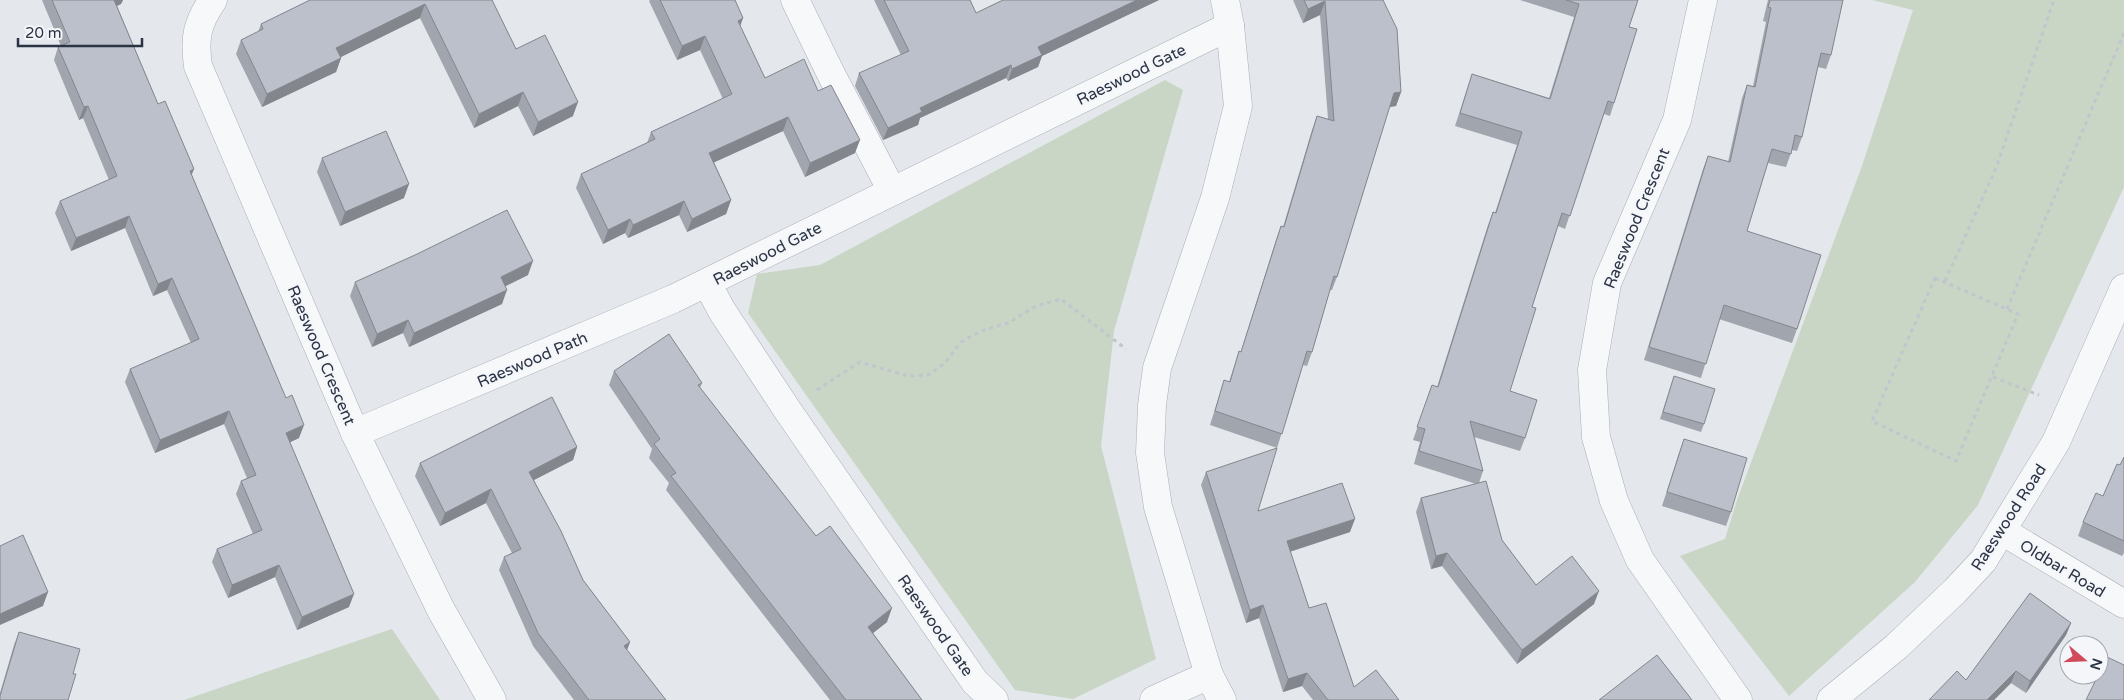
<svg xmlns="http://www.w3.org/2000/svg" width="2124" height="700" font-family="'Varela Round',sans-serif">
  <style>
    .green { fill: #c9d6c5 }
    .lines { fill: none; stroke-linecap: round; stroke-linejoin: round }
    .minor-casing { stroke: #a9aeb7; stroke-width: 29 }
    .tertiary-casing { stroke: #a9aeb7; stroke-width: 29 }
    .path { stroke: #c2c5cb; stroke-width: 3; stroke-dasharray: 4 4; stroke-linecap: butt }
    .minor { stroke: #f7f8fa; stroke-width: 28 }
    .tertiary { stroke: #f7f8fa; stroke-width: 28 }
    .wall { fill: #a1a5ae }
    .shaded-wall { fill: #83868d }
    .building { fill: #bbc0ca; stroke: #83868d }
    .labels { text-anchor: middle; stroke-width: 4.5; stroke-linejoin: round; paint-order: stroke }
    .street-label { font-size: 16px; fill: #2b3445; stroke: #f4f6f9 }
  </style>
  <rect width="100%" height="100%" fill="#e4e7ec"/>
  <!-- green -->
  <g class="green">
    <polygon points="1872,0 2124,0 2124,187 1978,505 1915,582 1789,696 1680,556 1725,539 1737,500 1862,166 1913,10"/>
    <polygon points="1165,80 1183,90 1114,331 1101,446 1156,659 1073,699 1015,690 748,313 757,274 820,265"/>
    <polygon points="392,629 440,700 184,700"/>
  </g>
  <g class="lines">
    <defs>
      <g id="minor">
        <path d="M213,0C197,23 194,38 198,66L355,433L441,610L492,700"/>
        <polyline points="795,0 831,74 892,191"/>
        <polyline points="1703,0 1677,120 1607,283 1592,370 1596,437 1614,501 1640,560 1738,700"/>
        <polyline points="707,283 722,311 788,411 975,682 994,700"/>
        <polyline points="355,433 673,299 1230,26"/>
        <polyline points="2002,531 2124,604"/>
        <polyline points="1154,700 1209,675"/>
        <polyline points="1222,700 1209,675 1158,507 1150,453 1152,405 1157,368 1215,198 1238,106 1230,26 1225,0"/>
      </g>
      <polyline id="tertiary" points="1831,700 1896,647 1955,591 1983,561 2056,442 2124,288"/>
    </defs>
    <!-- minor casing -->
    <use href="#minor" class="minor-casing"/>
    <!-- tertiary casing -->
    <use href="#tertiary" class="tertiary-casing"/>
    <!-- path -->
    <g class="path">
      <polygon points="1935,278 2018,314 1956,461 1872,421"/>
      <polyline points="1945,281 1996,168 2054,0"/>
      <polyline points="2007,309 2124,33"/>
      <polyline points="1993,377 2039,395"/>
      <polyline points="817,390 860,362 908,376 928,375 945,363 961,342 981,331 1008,323 1036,306 1061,299 1126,349"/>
    </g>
    <!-- minor -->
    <use href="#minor" class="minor"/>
    <!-- tertiary -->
    <use href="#tertiary" class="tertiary"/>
  </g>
  <!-- wall -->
  <g class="wall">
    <polygon points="42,0 123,0 121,4 117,6 158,104 192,176 299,438 290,442 349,607 297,630 275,577 228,598 212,562 217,549 253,534 236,494 241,481 247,478 224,424 155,453 125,382 130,369 191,343 167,290 153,296 125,228 71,251 55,213 60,201 109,180 83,118 79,120 54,60 58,47 61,46"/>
    <polygon points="310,0 492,0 516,49 573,116 533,136 518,106 474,128 420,18 340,57 341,58 336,72 262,107 236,54 241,40 258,32 261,24"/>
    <polygon points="650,0 735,0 743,18 740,26 765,78 818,91 855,153 805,177 783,131 714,162 731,200 726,214 687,232 679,215 628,238 625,233 603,244 576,188 581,174 647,143 651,132 723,99 700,50 677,60 649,1"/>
    <polygon points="874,0 970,0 976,13 1003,0 1159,0 1042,56 1038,67 1008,81 1006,78 920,118 918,125 883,140 855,86 859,73 901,55"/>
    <polygon points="1293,0 1383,0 1401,92 1396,106 1389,107 1337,277 1332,290 1330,290 1312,352 1307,366 1303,365 1277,448 1210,425 1224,380 1229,382 1239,351 1241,351 1276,240 1281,226 1283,227 1312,130 1317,116 1328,119 1320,15 1303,23"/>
    <polygon points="1520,0 1638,0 1629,27 1614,103 1610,116 1604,114 1565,229 1558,226 1532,307 1510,391 1525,438 1520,451 1474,437 1483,471 1479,483 1502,540 1536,585 1594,604 1517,664 1442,566 1431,569 1416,512 1421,498 1476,484 1414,464 1420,442 1413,440 1432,385 1437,387 1488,225 1493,212 1495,213 1517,145 1455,126 1472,74 1549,98 1574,17"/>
    <polygon points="1768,0 1843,0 1831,55 1826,69 1818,67 1802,137 1797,151 1792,150 1786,167 1768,163 1747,231 1797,329 1792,343 1719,319 1701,378 1644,360 1703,169 1708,156 1728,162 1742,98 1747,85 1753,86 1766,22 1763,21"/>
    <polygon points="322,158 404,198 340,226 317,172"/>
    <polygon points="528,275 505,286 502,304 409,347 403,333 372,347 350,296 355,282"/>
    <polygon points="614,371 702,383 700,388 816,536 887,622 873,633 922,700 830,700 666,490 669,483 649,458 652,449 609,385"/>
    <polygon points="1674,376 1704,424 1701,432 1660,419"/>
    <polygon points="1684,439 1731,512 1726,526 1662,506 1679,453"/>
    <polygon points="577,447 573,460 534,480 583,580 630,642 627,650 666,700 574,700 533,646 499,570 504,557 512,553 486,503 440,526 415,476 420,463"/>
    <polygon points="2124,457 2124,553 2122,556 2078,536 2083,522 2103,496"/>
    <polygon points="1206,472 1258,511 1350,532 1290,552 1309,608 1354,687 1399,700 1313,700 1302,686 1283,692 1259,618 1246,623 1201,485"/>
    <polygon points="2071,623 2066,635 2026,693 2011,683 1994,700 1929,700 1966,680"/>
    <polygon points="19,632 0,700 0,693 14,645"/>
  </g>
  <!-- shaded-wall -->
  <g class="shaded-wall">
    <polygon points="112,0 123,0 121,4 108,10"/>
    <polygon points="1137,0 1159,0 1042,56 1038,67 1008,81 1012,69 1038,47"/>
    <polygon points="1325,1 1320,15 1303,23 1308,9"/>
    <polygon points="425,4 420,18 331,62 336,48"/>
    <polygon points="743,18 738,32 738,21"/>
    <polygon points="705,36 700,50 677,60 682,46"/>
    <polygon points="341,58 336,72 262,107 267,94"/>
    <polygon points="1011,65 1006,78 920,118 918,125 883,140 888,128 920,108"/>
    <polygon points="523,92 518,106 474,128 479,114"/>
    <polygon points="1401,92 1396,106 1389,107 1394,93"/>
    <polygon points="578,102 573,116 533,136 538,122"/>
    <polygon points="88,106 83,118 79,120 84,107"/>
    <polygon points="788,117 783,131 704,167 709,153"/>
    <polygon points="860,140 855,153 805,177 810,163"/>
    <polygon points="194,169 189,182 190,171"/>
    <polygon points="409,184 404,198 340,226 345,212"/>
    <polygon points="731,200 726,214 687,232 692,219"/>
    <polygon points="684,201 679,215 628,238 633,225"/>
    <polygon points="129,216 125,228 71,251 76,238"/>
    <polygon points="630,219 625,233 603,244 608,230"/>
    <polygon points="533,261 528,275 496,291 501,277"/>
    <polygon points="172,278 167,290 153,296 158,284"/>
    <polygon points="507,290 502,304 409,347 414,333"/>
    <polygon points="408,320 403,333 372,347 377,334"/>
    <polygon points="229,411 224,424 155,453 160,440"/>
    <polygon points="304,425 299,438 282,446 286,433"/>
    <polygon points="577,447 573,460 524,485 529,472"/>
    <polygon points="491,489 486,503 440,526 445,513"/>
    <polygon points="1355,519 1350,532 1282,554 1287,541"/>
    <polygon points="1447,553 1442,566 1431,569 1436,556"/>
    <polygon points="279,565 275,577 228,598 232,585"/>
    <polygon points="1599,591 1594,604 1517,664 1522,650"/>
    <polygon points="48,592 43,606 0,625 0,614"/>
    <polygon points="354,594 349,607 297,630 302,617"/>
    <polygon points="1263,605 1259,618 1246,623 1250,610"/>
    <polygon points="892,608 887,622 863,641 868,627"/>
    <polygon points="2071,623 2066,635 2026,693 2030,681"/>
    <polygon points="630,642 625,655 624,646"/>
    <polygon points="2016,671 2011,683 1994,700 1987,700"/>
    <polygon points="1307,673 1302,686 1283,692 1288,679"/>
  </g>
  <!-- building -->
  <g class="building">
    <polygon points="52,0 114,0 158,104 165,101 194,169 190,171 286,398 292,395 304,425 286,433 354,594 302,617 279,565 232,585 217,549 262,530 241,481 256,475 229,411 160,440 130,369 199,339 172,278 158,284 129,216 76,238 60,201 117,176 88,106 84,107 58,47 70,42"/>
    <polygon points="310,0 492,0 516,49 545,35 578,102 538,122 523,92 479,114 425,4 336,48 341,58 267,94 241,40 263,29 261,24"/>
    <polygon points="660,0 735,0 743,18 738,21 765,78 804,59 818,91 831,85 860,140 810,163 788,117 709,153 731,200 692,219 684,201 633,225 630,219 608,230 581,174 655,139 651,132 732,94 705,36 682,46"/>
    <polygon points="884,0 970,0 976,13 1003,0 1137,0 1038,47 1042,55 1012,69 1011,65 920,108 922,112 888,128 859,73 909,51"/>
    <polygon points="1304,0 1383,0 1397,29 1401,92 1394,93 1337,277 1334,276 1312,352 1307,351 1282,434 1215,411 1224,380 1230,382 1239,351 1241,352 1281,226 1284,227 1317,116 1334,121 1325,1 1308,9"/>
    <polygon points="1566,0 1638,0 1629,27 1637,29 1614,103 1608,101 1570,216 1562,213 1532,307 1536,308 1510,391 1537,400 1525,438 1470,421 1483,471 1419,451 1425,429 1417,427 1432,385 1438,387 1493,212 1496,213 1522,132 1460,113 1472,74 1550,99 1579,4"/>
    <polygon points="1770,0 1843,0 1831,55 1821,53 1802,137 1795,135 1791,154 1772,149 1747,231 1821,255 1797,329 1724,305 1706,364 1649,347 1708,156 1730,162 1747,85 1755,87 1771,8 1768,7"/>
    <polygon points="386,131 409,184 345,212 322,158"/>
    <polygon points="507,210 533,261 501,277 507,290 414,333 408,320 377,334 355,282 415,255"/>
    <polygon points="669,334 702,383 698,385 816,536 830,526 892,608 868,627 922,700 846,700 671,476 676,473 654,444 660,439 614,371"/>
    <polygon points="1674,376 1715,389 1704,424 1663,412"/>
    <polygon points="552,397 577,447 529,472 561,531 583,580 630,642 624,646 666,700 589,700 538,633 504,557 521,549 491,489 445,513 420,463"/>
    <polygon points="1684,439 1747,458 1731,512 1667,492"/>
    <polygon points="1277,448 1258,511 1342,483 1355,519 1287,541 1309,608 1326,603 1354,687 1376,670 1399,700 1328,700 1307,673 1288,679 1263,605 1250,610 1206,472"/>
    <polygon points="2124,457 2124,541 2083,522 2096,493 2103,496 2117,464 2120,465"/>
    <polygon points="1486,481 1502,540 1536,585 1572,556 1599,591 1522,650 1447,553 1436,556 1421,498"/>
    <polygon points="23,535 48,592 0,614 0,546"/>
    <polygon points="2030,593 2071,623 2030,681 2016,671 1987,700 1929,700 1957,671 1966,680"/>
    <polygon points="19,632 80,649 73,674 76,674 68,700 0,700 0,696"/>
    <polygon points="1657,655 1692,700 1599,700"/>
    <polygon points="2107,657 2124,665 2124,700 2086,700"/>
  </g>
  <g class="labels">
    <!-- street labels -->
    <g class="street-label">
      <text transform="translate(1131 74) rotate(-26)" y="6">Raeswood Gate</text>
      <text transform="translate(1636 218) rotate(-68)" y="6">Raeswood Crescent</text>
      <text transform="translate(767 253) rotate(-27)" y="6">Raeswood Gate</text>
      <text transform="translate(322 355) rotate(67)" y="6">Raeswood Crescent</text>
      <text transform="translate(532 359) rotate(-23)" y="6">Raeswood Path</text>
      <text transform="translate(2008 517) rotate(-57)" y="6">Raeswood Road</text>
      <text transform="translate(2063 568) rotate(31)" y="6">Oldbar Road</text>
      <text transform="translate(936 625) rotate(55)" y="6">Raeswood Gate</text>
    </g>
  </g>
  <!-- north arrow -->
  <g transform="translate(2084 660) rotate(109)"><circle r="24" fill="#f4f6f9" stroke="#a4a8b1"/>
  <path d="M0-4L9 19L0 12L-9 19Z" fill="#d1495b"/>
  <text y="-8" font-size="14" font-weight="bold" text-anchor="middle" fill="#2b3445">N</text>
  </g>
  <!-- scale -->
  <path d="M18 38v8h124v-8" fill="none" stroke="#2b3445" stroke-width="2.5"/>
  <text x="25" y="38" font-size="15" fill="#2b3445" stroke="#f4f6f9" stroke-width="4" paint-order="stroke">20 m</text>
</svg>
